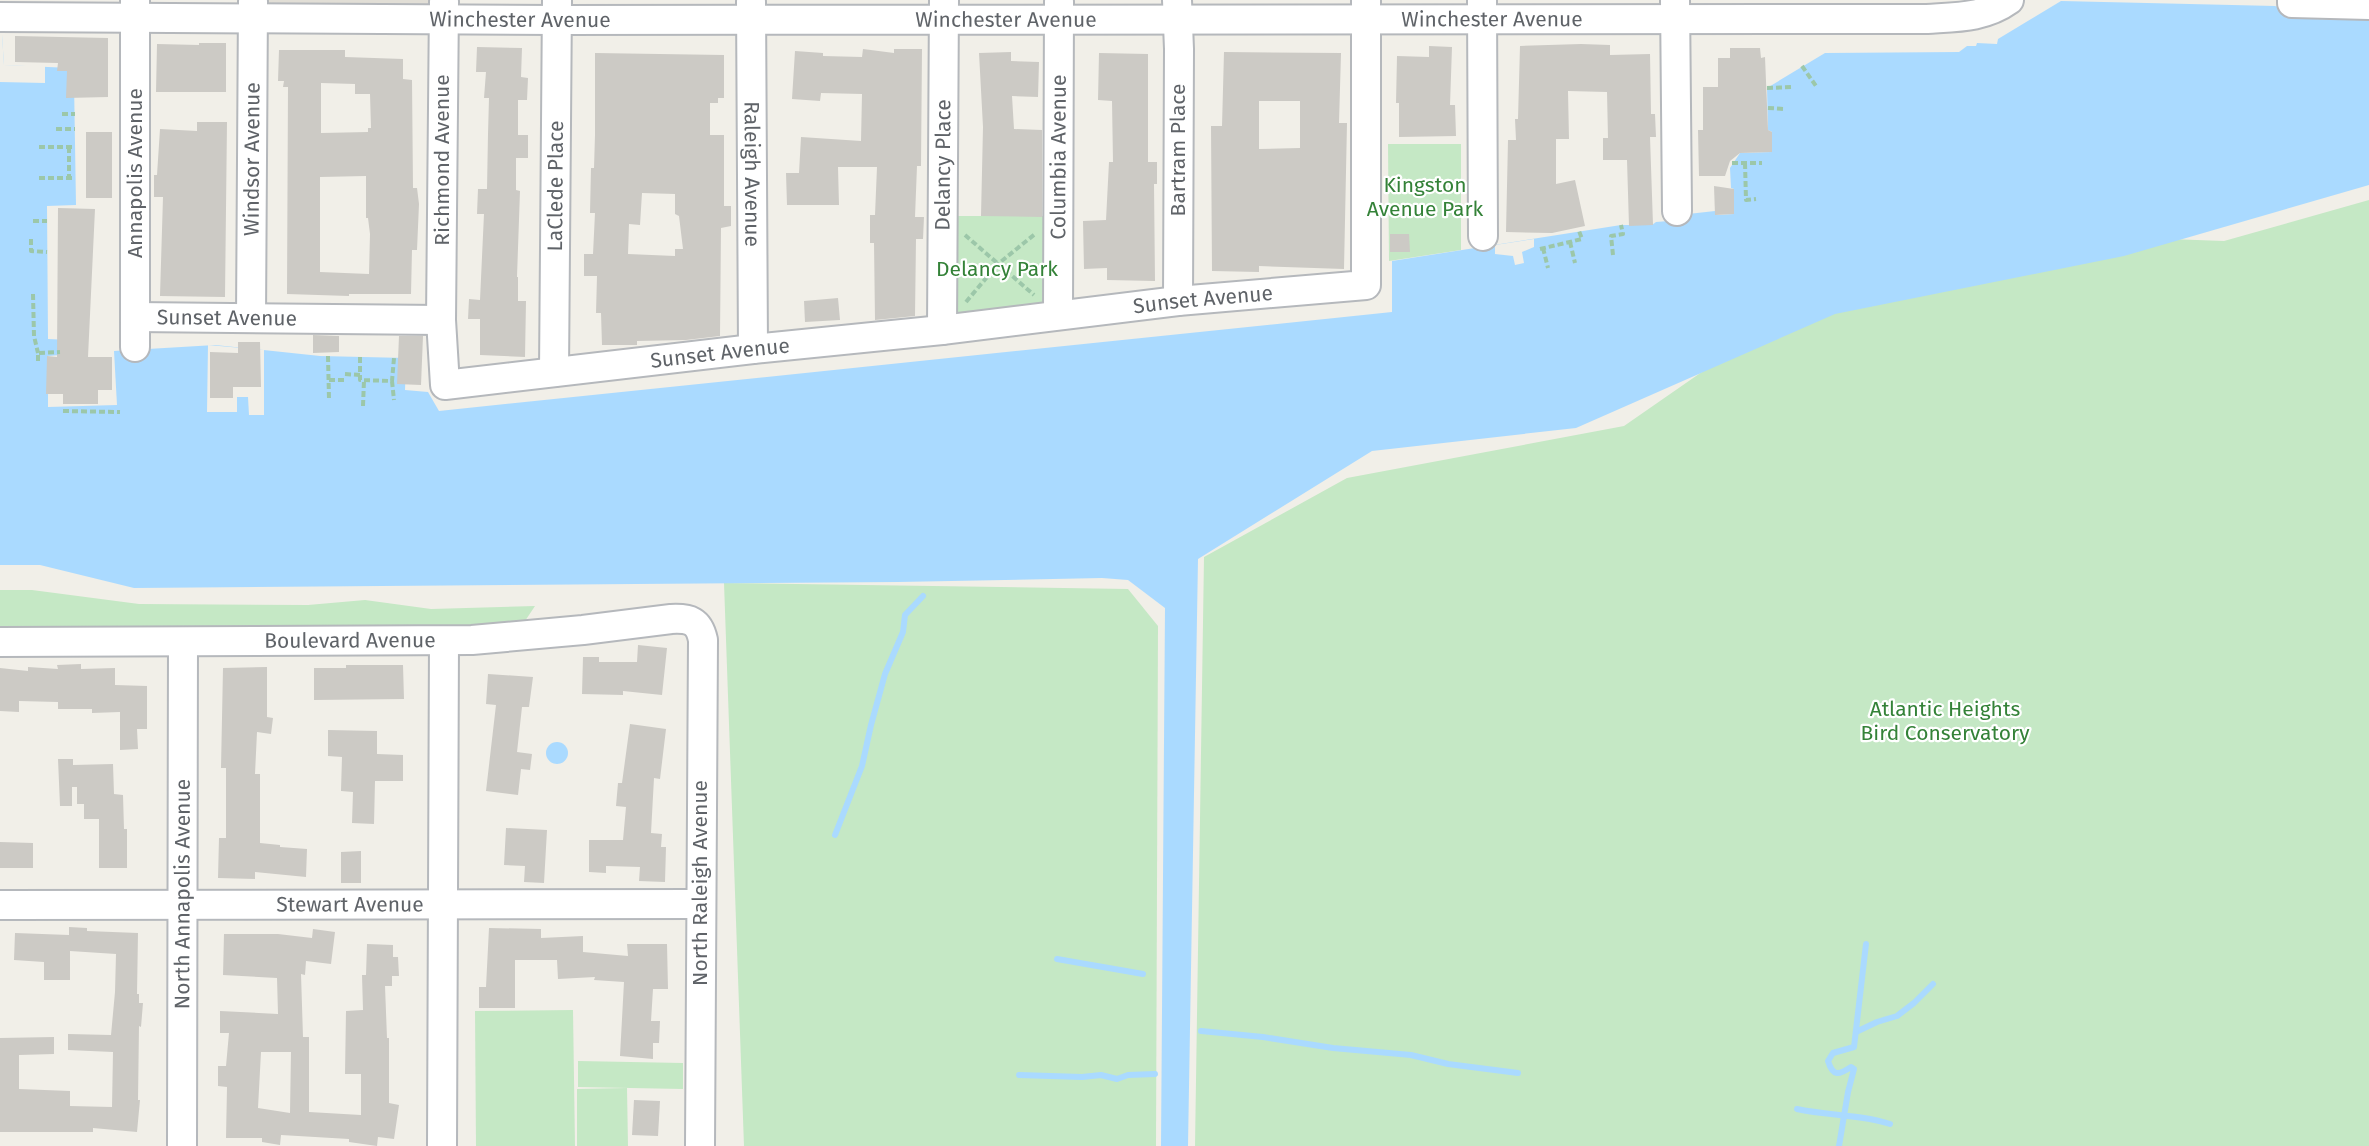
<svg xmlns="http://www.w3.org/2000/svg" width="2369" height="1146" font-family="'Fira Sans',sans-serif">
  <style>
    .education { fill: #e1ded6 }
    .green { fill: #c5e8c5 }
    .water { fill: #aadaff }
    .pier { fill: #f1efe8 }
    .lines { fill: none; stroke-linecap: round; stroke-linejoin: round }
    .stream { stroke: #aadaff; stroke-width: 6 }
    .building { fill: #cccac5; fill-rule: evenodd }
    .minor-casing { stroke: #b5b8bc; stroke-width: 32 }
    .path { stroke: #9cc7a9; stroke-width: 4; stroke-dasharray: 6 3; stroke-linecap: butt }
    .minor { stroke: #fff; stroke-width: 28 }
    .labels { text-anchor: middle; stroke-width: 4.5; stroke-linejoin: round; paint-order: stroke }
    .street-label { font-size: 21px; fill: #5f6368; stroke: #fff }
    .park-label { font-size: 21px; fill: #348238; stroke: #fff }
  </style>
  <rect width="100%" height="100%" fill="#f1efe8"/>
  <!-- education -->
  <polygon class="education" points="267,0 438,0 438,6 267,3"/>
  <!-- green -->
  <g class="green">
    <polygon points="1388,144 1461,144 1461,250 1389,261"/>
    <polygon points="2369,200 2369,1146 1195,1146 1204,557 1347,478 1624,426 1794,308 2029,234 2224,241"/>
    <polygon points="944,216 1059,216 1058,315 942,330"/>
    <polygon points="724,583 1128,589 1158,626 1156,1146 744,1146"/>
    <polygon points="0,590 32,590 139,604 308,605 365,600 431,609 535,606 521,627 0,630"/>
    <polygon points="573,1010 575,1146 476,1146 475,1011"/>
    <polygon points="578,1061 683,1063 683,1089 578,1087"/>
    <polygon points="627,1088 628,1146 577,1146 577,1089"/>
  </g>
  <!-- water -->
  <g class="water">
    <polygon points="2061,1 2275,6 2312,19 2369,20 2369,185 2124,256 1835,314 1576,428 1372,451 1198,559 1188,1146 1161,1146 1165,608 1128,580 1102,578 898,582 134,588 40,565 0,565 0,35 2,35 4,65 70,68 74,82 76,205 47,206 48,339 70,340 60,355 48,356 48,407 117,405 114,351 215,345 320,356 406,358 405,390 428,392 439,411 1392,312 1392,261 1621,225 1652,225 1656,222 1669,221 1670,216 1715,211 1717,215 1734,214 1734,189 1731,188 1730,168 1740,153 1772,152 1772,132 1768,130 1767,88 1825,53 1959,52 1967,46 1976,46 1977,43 1997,44 1998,39"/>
    <circle cx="557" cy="753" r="11"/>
  </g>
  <!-- pier -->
  <g class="pier">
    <polygon points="0,35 2,35 4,65 45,66 45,83 0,82"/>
    <polygon points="1534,239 1534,247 1522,252 1524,263 1515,265 1513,256 1495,254 1495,245"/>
    <polygon points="208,345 264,350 264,415 249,415 248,397 237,397 237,412 207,412"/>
  </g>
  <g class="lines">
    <!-- stream -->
    <g class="stream">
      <polyline points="835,835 862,766 871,725 885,674 903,632 905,615 923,596"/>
      <polyline points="1057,959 1143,974"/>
      <polyline points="1201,1031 1263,1037 1333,1048 1411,1055 1448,1064 1518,1073"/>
      <polyline points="1856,1032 1877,1022 1897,1016 1914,1003 1933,984"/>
      <polyline points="1019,1075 1082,1077 1101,1075 1117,1079 1128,1075 1155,1074"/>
      <path d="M1797,1109C1828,1116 1861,1114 1890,1124"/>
      <path d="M1839,1146L1848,1092L1854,1069L1851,1067C1839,1075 1833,1077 1828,1061L1833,1053L1854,1047L1866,944"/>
    </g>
  </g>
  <!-- building -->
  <g class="building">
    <polygon points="15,36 108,38 108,97 66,98 67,71 57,71 58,63 15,62"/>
    <polygon points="199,43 226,43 226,92 156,92 157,44 199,45"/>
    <polygon points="1581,44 1610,45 1610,55 1650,54 1651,114 1655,114 1656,137 1650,137 1653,225 1629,226 1627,160 1603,160 1603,138 1608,138 1607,92 1568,91 1569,139 1556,139 1556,184 1575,180 1585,226 1552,233 1506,232 1508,140 1516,140 1515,119 1518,119 1520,46"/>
    <polygon points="1429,46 1452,47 1450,105 1455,105 1456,136 1399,137 1399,103 1396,103 1397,56 1429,57"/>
    <polygon points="477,47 522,48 521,77 528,78 527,100 518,100 518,135 528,135 528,158 516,158 516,190 520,191 517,277 518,277 518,301 526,301 525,357 480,355 480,319 468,319 469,299 480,300 484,214 477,214 478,189 487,189 488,134 489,98 484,98 486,72 476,72"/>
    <polygon points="1730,48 1760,48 1761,58 1765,57 1768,130 1772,132 1772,152 1740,153 1730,161 1725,176 1699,176 1698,130 1703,130 1703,87 1718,87 1718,58 1730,58"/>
    <polygon points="863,49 894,53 894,49 922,49 921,166 917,166 915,217 924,217 923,239 916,239 915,316 875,320 874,243 870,243 870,215 875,215 877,167 838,167 839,205 787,205 786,173 799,173 801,137 861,141 862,94 821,93 820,101 792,99 795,51 823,53 823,56 862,57"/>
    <path d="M279,50H345V57L403,59V79L412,80L413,188H417L419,204L417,250H412L411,294H349V296L287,294L288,87H283L284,81H278ZM321,83L355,84V94H370L371,128H368V132L321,133ZM366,176V218H368L370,234L369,274L320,272V177Z"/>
    <polygon points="1011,52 1011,61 1039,62 1038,97 1012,96 1014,129 1042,130 1042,217 981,216 983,127 979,53"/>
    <path d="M1224,52L1341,53L1339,123H1347L1344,269L1259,266V272L1212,271L1211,126H1222ZM1259,101H1300V148L1259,149Z"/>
    <path d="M595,53L724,55V98H718V103H710V135H724V206H731V226L721,228L720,336L686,340L637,341V345H602L601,313H596L597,276H584V254H593L595,213H590L591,168H594L595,135ZM642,193L675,194V214L679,216L683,249H675V256L628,254L629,224L640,225Z"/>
    <polygon points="1099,53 1148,54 1148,162 1157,162 1157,184 1154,184 1155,281 1107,280 1107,268 1084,269 1083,221 1106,220 1109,162 1113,162 1112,101 1098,100"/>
    <polygon points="197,122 227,122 225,297 160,296 163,197 154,197 154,175 157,175 160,129 197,131"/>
    <rect x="86" y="132" width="26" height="66"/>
    <polygon points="1714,186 1734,189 1734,214 1715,215"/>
    <polygon points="58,208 95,209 88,357 112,357 112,390 98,390 98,404 63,404 63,394 46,394 47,356 57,357"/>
    <polygon points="1390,234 1409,234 1410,252 1390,252"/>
    <polygon points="838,298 840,320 805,322 804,301"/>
    <polygon points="313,335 339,336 339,352 313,353"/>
    <polygon points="399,336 423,336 421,385 397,384"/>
    <polygon points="238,342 260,342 261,387 233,387 233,398 210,398 210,352 238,353"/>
    <polygon points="638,645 667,648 662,695 623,691 623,695 582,694 583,657 599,657 599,662 637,662"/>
    <polygon points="81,664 81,669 115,668 115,685 147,686 147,729 137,729 138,749 120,750 120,712 92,713 92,709 58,709 58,702 19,701 19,712 0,711 0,668 28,671 28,667 58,669 57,665"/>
    <polygon points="346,665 403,665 404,699 314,700 314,668 346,668"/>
    <polygon points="267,667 267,717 273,718 271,734 257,732 255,774 260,774 260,843 280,845 280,847 307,849 306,877 255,872 255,879 218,878 219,838 226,838 226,768 221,768 223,668"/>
    <polygon points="488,674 533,677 529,707 522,707 517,752 532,754 530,770 521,769 518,795 486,791 496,705 486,704"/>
    <polygon points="630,724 666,729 660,779 654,778 651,833 662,834 661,847 666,847 665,882 639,881 640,867 606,866 606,873 589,872 589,840 623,840 626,807 616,806 618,783 622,783"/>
    <polygon points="328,730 377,731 377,754 403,755 403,781 375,781 374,824 352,823 353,792 341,791 342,757 328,756"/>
    <polygon points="58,759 73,759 73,765 113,764 114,794 123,795 124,829 127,829 127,868 99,868 99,819 84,819 84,804 77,804 77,787 72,787 72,806 60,806"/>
    <polygon points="506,828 547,830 544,883 524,882 525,866 504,865"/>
    <polygon points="0,842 33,843 33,868 0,868"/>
    <polygon points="361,851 361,883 341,883 341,852"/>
    <polygon points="69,927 87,928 87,931 138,933 137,994 139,994 139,1003 143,1003 141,1027 139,1026 138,1100 140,1100 137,1132 93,1128 93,1132 0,1132 0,1038 54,1037 54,1054 19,1055 19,1089 70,1091 70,1106 112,1107 113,1052 68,1050 68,1034 111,1035 115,992 116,954 70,951 70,980 44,980 44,962 14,960 15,933 69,935"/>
    <polygon points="489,928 541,929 541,938 583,936 583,952 628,956 627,944 667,944 668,989 653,989 651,1021 660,1021 659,1043 653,1043 653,1059 620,1056 624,982 594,980 595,977 558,979 557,960 515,960 515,1008 479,1008 479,987 486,987"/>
    <path d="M313,929L335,932L331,964L306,961L305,975L301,974L303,1037H309V1112L361,1115V1074H345L346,1011L363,1010L362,975H366L367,944L393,945V957H398L399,976H392V986H385L387,1038H389V1103L399,1105L394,1139L378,1137L377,1146L349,1142V1139L281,1135L280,1145L262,1142V1138H226L227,1087L218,1086V1066H226L229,1033H220V1011L278,1014L277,978L223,975L224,934H278L312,938ZM261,1052H291L290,1113L258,1108Z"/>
    <polygon points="634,1100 660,1101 658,1136 632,1135"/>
  </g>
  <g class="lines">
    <defs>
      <g id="minor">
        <polyline points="135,0 135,347"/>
        <polyline points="1177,0 1179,49 1178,301"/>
        <polyline points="1482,0 1483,236"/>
        <polyline points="1675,0 1677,211"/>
        <polyline points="2292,0 2292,3 2369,5"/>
        <path id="s1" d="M444,2L441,320L445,385L753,349L942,330L1178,301L1366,285V0"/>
        <path id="s2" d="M751,2L753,349"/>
        <path id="s3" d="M0,17L557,20L1927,19C1956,17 1984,18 2009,0"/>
        <path id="s4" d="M1058,315L1059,2"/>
        <path id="s5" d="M135,317L441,320"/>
        <path id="s6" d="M251,318L253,2"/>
        <path id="s7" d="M942,330L944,0"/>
        <path id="s8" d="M554,372L557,0"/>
        <path id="s9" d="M0,642L472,640L583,630L671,619C690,618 699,621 703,640L700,1146"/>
        <path id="s10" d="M0,905L700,904"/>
        <path id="s11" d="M182,1146L183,642"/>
        <polyline points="442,1146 444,641"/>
      </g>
    </defs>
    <!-- minor casing -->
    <use href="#minor" class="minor-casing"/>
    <!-- path -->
    <g class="path">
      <polyline points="1802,66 1816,86"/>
      <polyline points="1767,88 1793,87"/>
      <polyline points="1768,108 1785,109"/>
      <polyline points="62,114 75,114"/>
      <polyline points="56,129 75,129"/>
      <polyline points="39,147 75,147"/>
      <polyline points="69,147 69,178"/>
      <polyline points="1732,163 1762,163"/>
      <polyline points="1745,163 1746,200 1756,199"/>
      <polyline points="39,178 75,178"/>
      <polyline points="33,221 47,221"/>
      <polyline points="965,235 1034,295"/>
      <polyline points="31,239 31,251 47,252"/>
      <polyline points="1570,242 1575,263"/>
      <polyline points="1543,248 1548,268"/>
      <polyline points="1540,249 1582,239 1579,231"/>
      <polyline points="1613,255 1611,236 1623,234 1621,225"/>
      <polyline points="33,294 34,336 38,353"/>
      <polyline points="966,302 998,264 1035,234"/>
      <polyline points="328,356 329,399"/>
      <polyline points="360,357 360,380 392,381 394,358"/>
      <polyline points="38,361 38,353 60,352"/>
      <polyline points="345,374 360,375"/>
      <polyline points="329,380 344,380"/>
      <polyline points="392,381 394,400"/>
      <polyline points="363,406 364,380"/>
      <polyline points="63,411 120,412"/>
    </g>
    <!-- minor -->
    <use href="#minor" class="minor"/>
  </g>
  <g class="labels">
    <!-- street labels -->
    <g class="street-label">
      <text dy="7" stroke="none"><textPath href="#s3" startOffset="1492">Winchester Avenue</textPath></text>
      <text dy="7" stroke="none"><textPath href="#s3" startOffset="520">Winchester Avenue</textPath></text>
      <text dy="7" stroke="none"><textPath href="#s3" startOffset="1006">Winchester Avenue</textPath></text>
      <text transform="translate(1178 150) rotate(-90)" y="7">Bartram Place</text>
      <text dy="7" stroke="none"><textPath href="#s4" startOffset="158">Columbia Avenue</textPath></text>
      <text dy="7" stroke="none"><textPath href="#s6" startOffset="159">Windsor Avenue</textPath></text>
      <text transform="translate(442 160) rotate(-90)" y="7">Richmond Avenue</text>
      <text dy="7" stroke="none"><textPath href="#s7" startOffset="165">Delancy Place</textPath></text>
      <text transform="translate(135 173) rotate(-90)" y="7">Annapolis Avenue</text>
      <text dy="7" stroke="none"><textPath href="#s2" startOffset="172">Raleigh Avenue</textPath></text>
      <text dy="7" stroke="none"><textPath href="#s8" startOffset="186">LaClede Place</textPath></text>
      <text dy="7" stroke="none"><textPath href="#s1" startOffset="1146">Sunset Avenue</textPath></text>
      <text dy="7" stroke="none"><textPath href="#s5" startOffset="92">Sunset Avenue</textPath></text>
      <text dy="7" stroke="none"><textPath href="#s1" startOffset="660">Sunset Avenue</textPath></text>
      <text dy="7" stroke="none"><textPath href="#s9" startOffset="350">Boulevard Avenue</textPath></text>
      <text transform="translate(700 883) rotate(-90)" y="7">North Raleigh Avenue</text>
      <text dy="7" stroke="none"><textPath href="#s11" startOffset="252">North Annapolis Avenue</textPath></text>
      <text dy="7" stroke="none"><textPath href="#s10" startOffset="350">Stewart Avenue</textPath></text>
    </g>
    <!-- park labels -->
    <g class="park-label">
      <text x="1425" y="192">Kingston<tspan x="1425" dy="24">Avenue Park</tspan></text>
      <text x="997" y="276">Delancy Park</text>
      <text x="1945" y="716">Atlantic Heights<tspan x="1945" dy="24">Bird Conservatory</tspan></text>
    </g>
  </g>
</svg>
